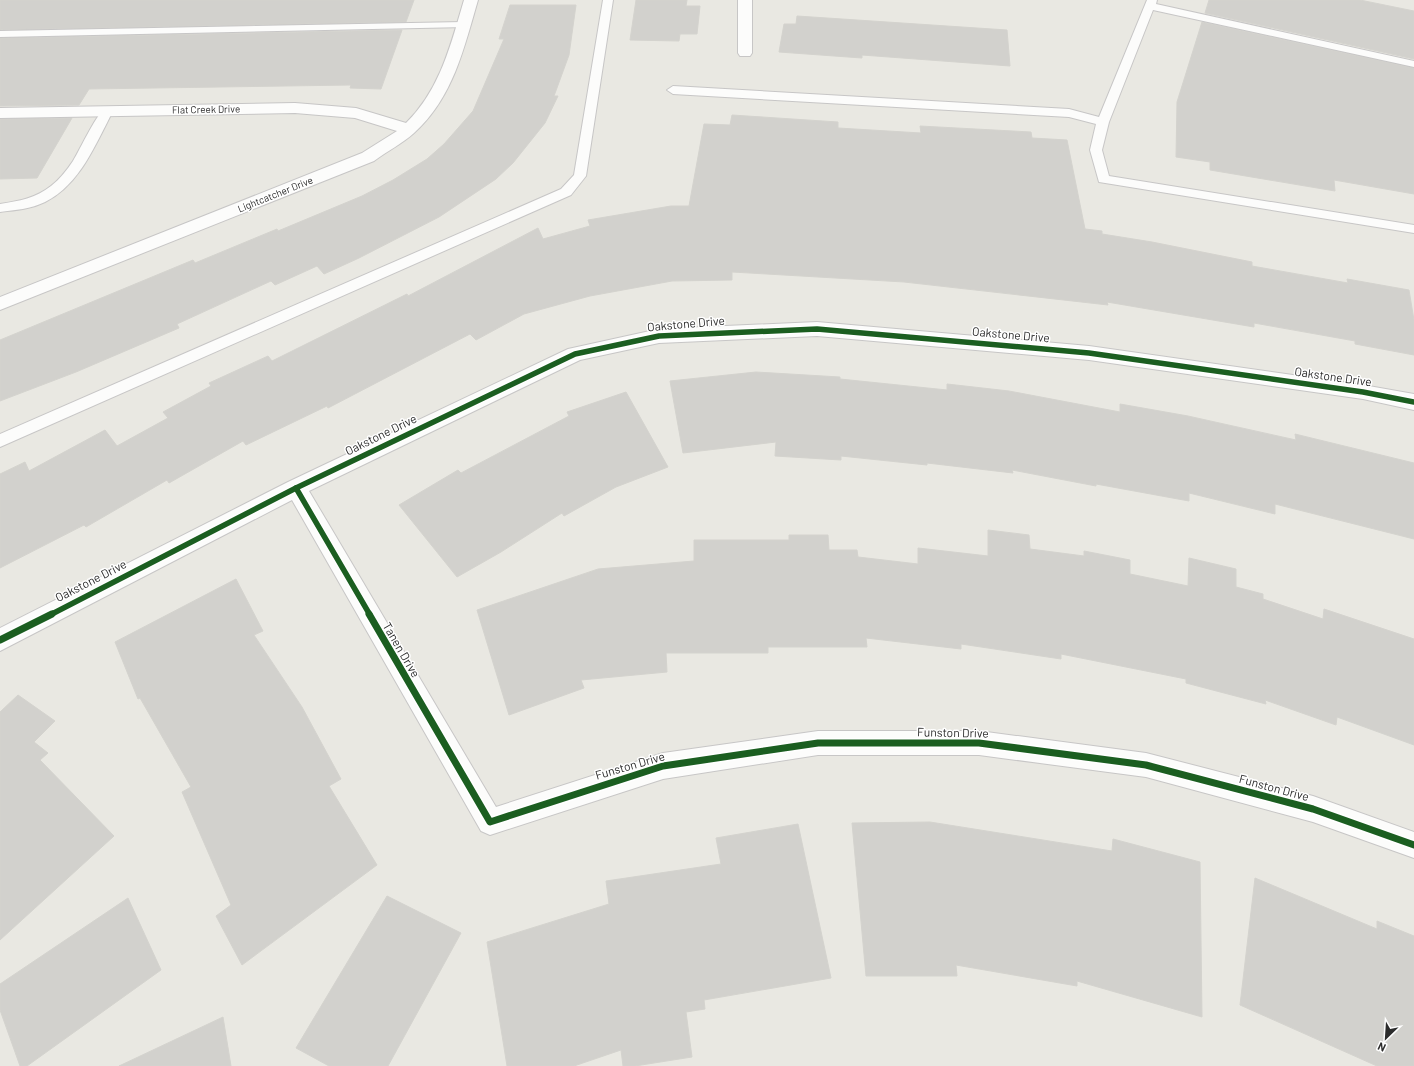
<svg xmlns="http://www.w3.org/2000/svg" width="1414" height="1066" font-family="Barlow,sans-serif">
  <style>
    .building { fill: #d2d1cd; stroke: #d4d3ce }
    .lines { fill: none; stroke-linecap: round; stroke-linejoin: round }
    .lane-casing { stroke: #c7c6c6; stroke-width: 2 }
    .street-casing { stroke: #c7c6c6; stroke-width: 2 }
    .lane { fill: #fcfcfb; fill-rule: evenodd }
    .street { fill: #fcfcfb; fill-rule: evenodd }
    .cycleway-far1-casing { stroke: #fff; stroke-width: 8 }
    .cycleway-casing { stroke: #fff; stroke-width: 10 }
    .cycleway-far1 { stroke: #1b5e20; stroke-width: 5.5 }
    .cycleway { stroke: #1b5e20; stroke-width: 7 }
    .labels { text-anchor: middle; stroke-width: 3; stroke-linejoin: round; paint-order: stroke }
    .far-street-label { font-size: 10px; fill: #2c2c2c; stroke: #fff }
    .street-label { font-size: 12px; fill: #2c2c2c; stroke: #fff }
  </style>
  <rect width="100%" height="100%" fill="#e9e8e2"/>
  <!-- building -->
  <g class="building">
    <polygon points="0,0 414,0 406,22 0,30"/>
    <polygon points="636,0 687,0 686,6 700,6 697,34 680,34 679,41 630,40"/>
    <polygon points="1209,0 1360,0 1414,11 1414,59 1205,13"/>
    <polygon points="510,5 576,5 569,55 554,96 558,96 545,123 513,163 496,179 439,217 359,258 324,274 317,266 275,285 271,281 177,324 179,328 76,372 0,401 0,340 193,260 195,263 277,229 278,231 362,196 393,180 427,159 444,144 473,111 504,39 499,39"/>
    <polygon points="797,16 1007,30 1010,66 862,55 862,58 779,52 784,24 796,24"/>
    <polygon points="1202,22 1414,68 1414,194 1334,180 1335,191 1210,170 1210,162 1176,157 1177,102"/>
    <polygon points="402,30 381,89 350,88 351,85 89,89 79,105 0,106 0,38"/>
    <polygon points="732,115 838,122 838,128 921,133 920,126 1031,132 1032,138 1067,140 1085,229 1102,231 1102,234 1152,242 1252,262 1252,266 1348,283 1347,279 1409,290 1414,320 1414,355 1355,344 1355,341 1254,323 1254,327 1107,302 1108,305 904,282 732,272 732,280 672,281 590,296 524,314 476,340 470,334 328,408 327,406 246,445 243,441 169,483 167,480 86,527 84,525 0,568 0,474 25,462 29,471 105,430 117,446 168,418 163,412 211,386 209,383 268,356 272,361 407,294 408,296 538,228 543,239 590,226 588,220 671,206 689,206 704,124 730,125"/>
    <polygon points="72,118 37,178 0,179 0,119"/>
    <polygon points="756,372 840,377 840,379 947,390 947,384 1009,391 1120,412 1120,404 1188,416 1296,440 1295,434 1414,463 1414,539 1275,504 1275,514 1189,493 1189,501 1096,484 1096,486 1012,470 1013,473 927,463 927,465 841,456 841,460 775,456 776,442 683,453 670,381"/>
    <polygon points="626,392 668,467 616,487 564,516 562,513 501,552 457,577 399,505 458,470 461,473 569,416 567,412"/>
    <polygon points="988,530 1029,535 1030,549 1084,556 1084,551 1130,560 1130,574 1188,586 1189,558 1236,569 1236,587 1263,594 1263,599 1323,619 1324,609 1414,639 1414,745 1337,717 1336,725 1265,700 1266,704 1186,683 1186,679 1061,654 1061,659 961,644 961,649 866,638 867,647 768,647 768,653 666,653 667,672 581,680 584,688 509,715 477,610 598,569 694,561 694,540 789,540 789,535 828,535 829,550 857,550 858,557 918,564 918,548 988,556"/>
    <polygon points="236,579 263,631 254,635 302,707 341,779 329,786 377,865 242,965 216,916 231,905 182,792 191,787 140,698 138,699 115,642"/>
    <polygon points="18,695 55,721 34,742 48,753 40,760 114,836 0,940 0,712"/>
    <polygon points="930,822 1112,851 1113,839 1200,862 1202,1017 1077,981 1077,986 956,965 957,976 866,976 852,823"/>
    <polygon points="798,824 831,978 704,1000 705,1009 686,1012 692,1057 635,1066 623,1066 621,1050 574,1066 507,1066 487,942 609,904 606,881 721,864 716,838"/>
    <polygon points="1255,878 1377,929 1377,921 1414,936 1414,1066 1377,1066 1240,1005"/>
    <polygon points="387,896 461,933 388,1066 329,1066 296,1048"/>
    <polygon points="128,898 161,970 27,1066 20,1066 0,1010 0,984"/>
    <polygon points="223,1017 231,1066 119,1066"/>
  </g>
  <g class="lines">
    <defs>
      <g id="lane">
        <polygon points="603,0 613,0 586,176 571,195 0,447 0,434 561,189 574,175"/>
        <polygon points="1147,0 1157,0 1156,4 1414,61 1414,67 1153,10 1109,122 1102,150 1109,176 1414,225 1414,233 1099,182 1090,150 1096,124 1069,117 673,94 667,90 673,86 1069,109 1099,117"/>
        <polygon points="463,22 467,23 468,25 467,27 0,37 0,31"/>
        <path d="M107,107L113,111C96,143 80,185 45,202C31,209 15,210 0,212V204C19,201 36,198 51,186C60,179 67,170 73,161C80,150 98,110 107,107Z"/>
      </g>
      <g id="street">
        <path d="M464,0H478C464,48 453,98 414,133C402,144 387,151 374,161L0,310V297L362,153L397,131L355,118L295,113L0,118V108L295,103L356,108L406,123C440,90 451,44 464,0Z"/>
        <polygon points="738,0 752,0 752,53 750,56 740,56 738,53"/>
        <polygon points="817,322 1089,346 1363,385 1414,394 1414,410 1363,399 1089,360 817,336 659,343 580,360 309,491 496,807 663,753 818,731 979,731 1146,753 1313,796 1414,832 1414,858 1313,822 1146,777 979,755 818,755 663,779 490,835 481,831 292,500 0,651 0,628 288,482 568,349 659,329"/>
      </g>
    </defs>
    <!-- lane casing -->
    <use href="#lane" class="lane-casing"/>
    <!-- street casing -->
    <use href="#street" class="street-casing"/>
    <!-- lane -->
    <use href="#lane" class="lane"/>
    <!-- street -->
    <use href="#street" class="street"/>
    <defs>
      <g id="cycleway-far1">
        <polyline points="296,488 370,615"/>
        <polyline points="50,615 296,488 575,354 659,336 817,329 1089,353 1363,392 1414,402"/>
      </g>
      <g id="cycleway">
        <polyline points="369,614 490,822 663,766 818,743 979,743 1146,765 1313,809 1414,845"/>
        <polyline points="0,640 52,614"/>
      </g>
    </defs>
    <!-- cycleway-far1 casing -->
    <use href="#cycleway-far1" class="cycleway-far1-casing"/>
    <!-- cycleway casing -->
    <use href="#cycleway" class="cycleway-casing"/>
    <!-- cycleway-far1 -->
    <use href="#cycleway-far1" class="cycleway-far1"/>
    <!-- cycleway -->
    <use href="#cycleway" class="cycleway"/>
  </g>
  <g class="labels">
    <!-- far-street labels -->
    <g class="far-street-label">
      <text transform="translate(206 109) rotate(-1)" y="4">Flat Creek Drive</text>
      <text transform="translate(275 194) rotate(-22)" y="4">Lightcatcher Drive</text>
    </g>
    <!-- street labels -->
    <g class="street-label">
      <text transform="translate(686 324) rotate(-5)" y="4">Oakstone Drive</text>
      <text transform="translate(1011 335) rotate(5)" y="4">Oakstone Drive</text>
      <text transform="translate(1333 377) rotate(8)" y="4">Oakstone Drive</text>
      <text transform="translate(381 435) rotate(-26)" y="4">Oakstone Drive</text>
      <text transform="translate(91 581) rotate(-27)" y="4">Oakstone Drive</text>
      <text transform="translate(401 650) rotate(60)" y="4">Tanen Drive</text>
      <text transform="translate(953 733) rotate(1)" y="4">Funston Drive</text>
      <text transform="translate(630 766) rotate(-16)" y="4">Funston Drive</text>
      <text transform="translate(1274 788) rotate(15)" y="4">Funston Drive</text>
    </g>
  </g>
  <!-- north arrow -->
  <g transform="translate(1386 1038) rotate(205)" stroke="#ffffff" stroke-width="3" paint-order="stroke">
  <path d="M0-3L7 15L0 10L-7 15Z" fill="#2c2c2c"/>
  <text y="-6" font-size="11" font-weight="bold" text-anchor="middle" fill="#2c2c2c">N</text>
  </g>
</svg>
